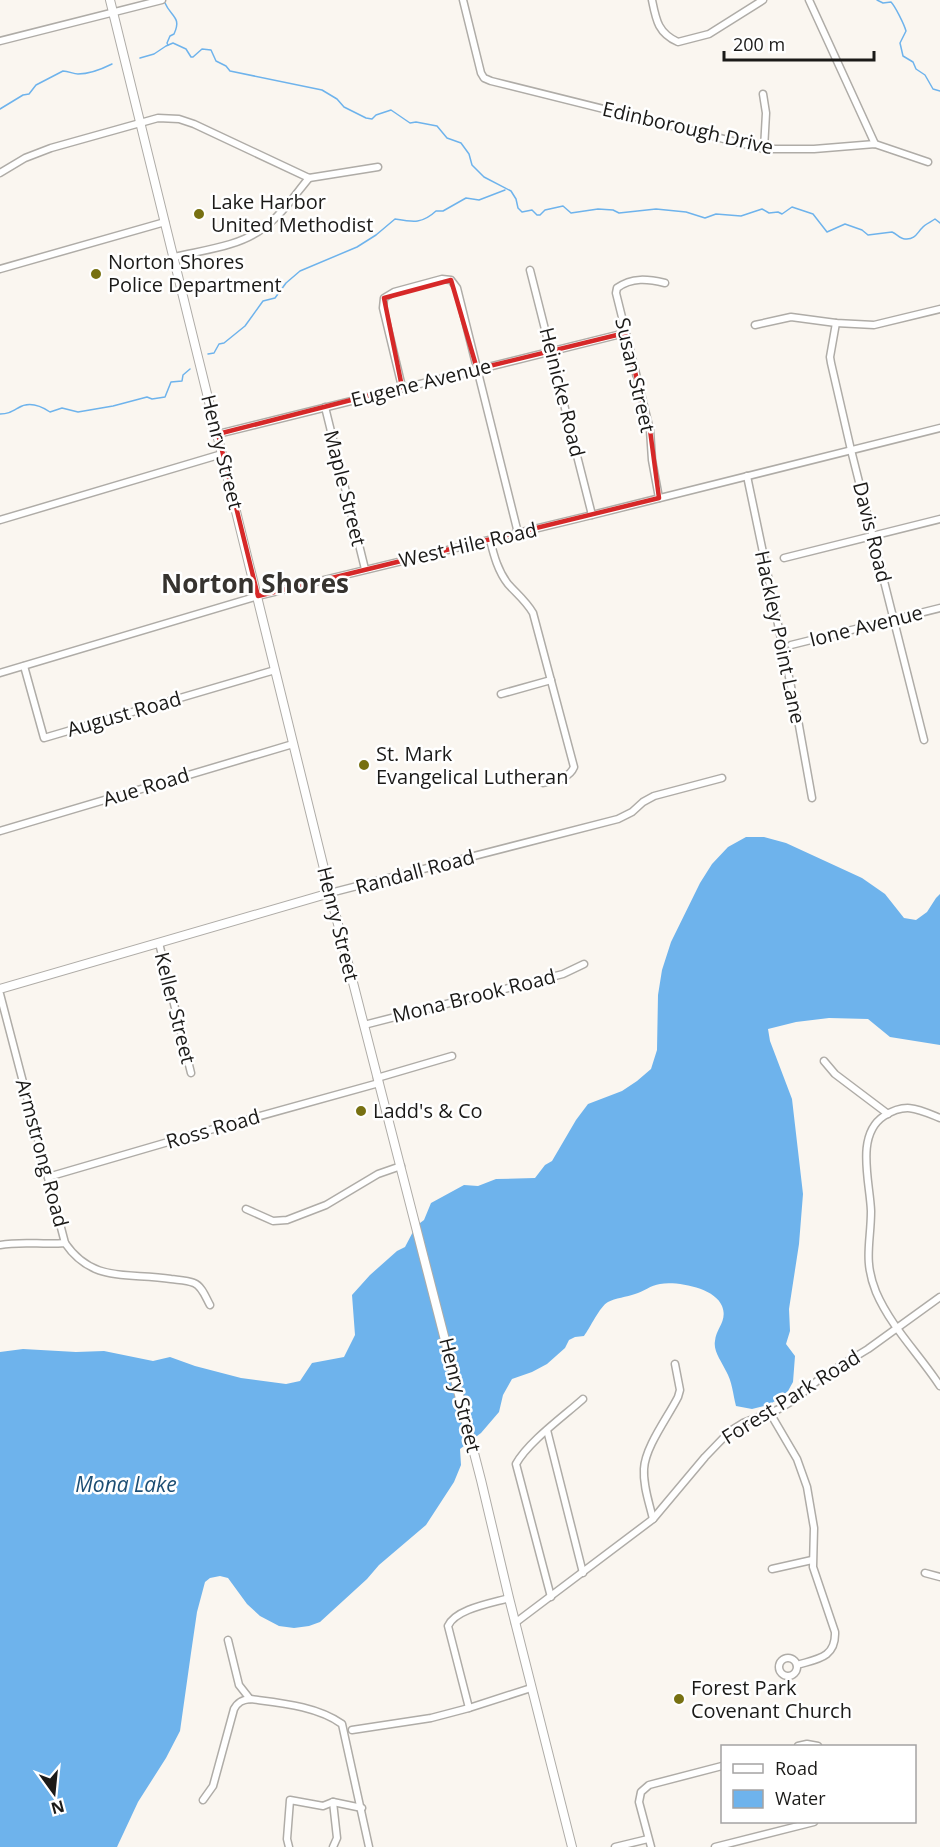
<svg xmlns="http://www.w3.org/2000/svg" width="940" height="1847" font-family="'Open Sans',sans-serif">
  <style>
    .water { fill: #6eb3ec }
    .lines { fill: none; stroke-linecap: round; stroke-linejoin: round }
    .stream { stroke: #6eb3ec; stroke-width: 1.5 }
    .minor-casing { stroke: #afaca7; stroke-width: 9 }
    .tertiary-casing { stroke: #afaca7; stroke-width: 10 }
    .minor { stroke: #fff; stroke-width: 6 }
    .tertiary { stroke: #fff; stroke-width: 8 }
    .marked { fill: none; stroke: #d62828; stroke-width: 4.5; stroke-linejoin: round }
    .poi-dot { fill: #777011; stroke: #fff; stroke-width: 2 }
    .labels { text-anchor: middle; stroke-width: 5; stroke-linejoin: round; paint-order: stroke }
    .street-label { font-size: 20px; fill: #1b1a18; stroke: #fff }
    .poi-label { font-size: 20px; fill: #1b1a18; stroke: #fff; text-anchor: start }
    .water-label { font-size: 21px; font-style: italic; fill: #1c4e74; stroke: #fff }
    .district-label { font-size: 26px; font-weight: bold; fill: #36332f; stroke: #fff }
  </style>
  <rect width="100%" height="100%" fill="#faf6f0"/>
  <!-- water -->
  <path class="water" d="M746,837H764L786,843L862,878L885,894L904,918L916,920L927,912L936,898L940,894V1045L890,1037L868,1019L829,1018L796,1022L768,1029L770,1041L792,1099L803,1194L799,1244L789,1309L790,1331L786,1344L795,1356L793,1382L788,1391L777,1400L768,1405L752,1409L736,1406C733,1394 732,1381 726,1371C722,1362 713,1351 715,1341C716,1328 728,1321 722,1306C715,1288 677,1281 660,1284C651,1285 643,1292 635,1294C627,1297 615,1298 608,1302C600,1306 590,1328 584,1336L575,1337L569,1340L565,1348L547,1364L532,1372L512,1379L503,1395L499,1412L481,1433L460,1449L461,1465L454,1482L426,1525L379,1565L367,1579L320,1622L309,1626L294,1628L279,1626L260,1616L247,1604L228,1578L220,1576L210,1578L205,1582L197,1612L191,1653L180,1731L166,1758L138,1802L117,1847H0V1352L23,1349L76,1352L104,1351L153,1361L170,1357L195,1366L241,1378L286,1384L300,1381L312,1363L344,1357L355,1335L352,1295L370,1275L397,1251L405,1247L416,1226L424,1220L431,1203L464,1185L478,1186L496,1179L535,1178L545,1165L552,1161L576,1120L588,1104L622,1091L637,1081L651,1069L657,1050L658,995L662,970L671,942L700,883L712,864L728,847Z"/>
  <g class="lines">
    <!-- stream -->
    <g class="stream">
      <path d="M877,0L883,3L891,2C895,6 904,24 906,31L900,43L903,56L913,62L916,69L925,75L933,89L940,91"/>
      <path d="M165,3C171,17 182,17 174,34L170,36L167,43L168,45"/>
      <path d="M140,58L154,54L166,46L173,43L186,49L191,57H193L202,49L211,50L216,61L226,66L230,71L322,90L337,99L344,107L366,118L372,119L376,115L391,110L410,123L416,122L437,126L447,138L461,143L469,154L472,165L484,177L511,191L516,199L518,208L522,212L532,210L537,215H540L545,210L563,206L571,213L598,209L613,210L619,213L656,209L686,212L705,218L716,214L741,216L762,209L769,213L778,212L782,214L792,207L813,214L827,232L845,224L862,230L868,235L892,232C897,234 900,239 905,239C915,240 917,233 922,228C925,224 931,222 935,219L940,223"/>
      <path d="M0,109L23,95L29,94L36,85L63,71C69,71 73,74 78,74C88,74 102,69 112,64"/>
      <path d="M208,354L214,353L219,344L224,343L245,326L263,301L275,298L286,283L300,271L357,247L376,235L395,219C413,222 422,224 436,211H443L466,198L479,200L505,190"/>
      <path d="M0,414C8,414 11,412 18,408C29,401 41,406 50,412L62,408L78,412L113,406L147,397L152,399L165,397L171,382L182,381L183,375L190,369"/>
    </g>
    <defs>
      <g id="minor">
        <polyline points="463,0 481,73 484,78 491,81 764,149 814,149 875,144 928,162"/>
        <path d="M652,0C656,20 658,33 678,42L709,34L763,0"/>
        <polyline points="809,0 875,144"/>
        <polyline points="0,41 162,0"/>
        <polyline points="763,94 766,113 764,149"/>
        <polyline points="0,173 25,158 51,148 158,118 179,119 194,124 309,178 378,167"/>
        <path d="M174,257C203,250 237,247 262,229C281,216 294,196 309,178"/>
        <polyline points="0,269 165,222"/>
        <polyline points="530,270 592,515"/>
        <polyline points="836,323 830,357 831,363 851,450 924,740"/>
        <polyline points="755,325 791,317 836,323 874,325 940,309"/>
        <polyline points="402,387 383,308 384,298 394,292 442,279 451,280 457,288 518,533"/>
        <polyline points="325,407 365,569"/>
        <polyline points="218,434 625,333"/>
        <polyline points="747,476 798,720 812,798"/>
        <path d="M659,498L652,460L650,430L616,293L617,288C632,277 648,279 665,283"/>
        <polyline points="0,520 222,454"/>
        <path d="M490,540C494,556 498,571 508,584C517,594 526,601 533,613L574,767C569,779 555,780 543,783"/>
        <polyline points="784,558 940,519"/>
        <polyline points="791,645 940,608"/>
        <polyline points="24,666 44,738 275,670"/>
        <polyline points="0,673 258,596 592,515 940,428"/>
        <polyline points="501,694 551,680"/>
        <polyline points="0,831 293,744"/>
        <polyline points="330,893 618,819 632,812 643,802 654,796 722,778"/>
        <polyline points="159,943 191,1073"/>
        <polyline points="0,994 65,1243"/>
        <polyline points="364,1025 563,974 584,964"/>
        <polyline points="824,1061 835,1074 888,1114"/>
        <polyline points="377,1078 452,1056"/>
        <path d="M940,1118C918,1109 906,1102 884,1116C855,1135 870,1182 871,1211C871,1242 863,1260 876,1292C891,1327 919,1354 940,1386"/>
        <polyline points="48,1177 199,1133 379,1083"/>
        <polyline points="246,1209 273,1221 287,1220 326,1205 378,1174 401,1166"/>
        <path d="M0,1245C21,1241 43,1245 65,1243C93,1284 129,1272 171,1279C178,1280 187,1280 194,1283C202,1286 206,1298 210,1305"/>
        <path d="M770,1413L797,1459L807,1487L814,1528L813,1567L835,1632C836,1658 817,1659 797,1665"/>
        <polyline points="547,1430 583,1573"/>
        <path d="M653,1519C649,1502 643,1486 644,1469C645,1447 668,1417 678,1397L680,1390L675,1364"/>
        <polyline points="772,1569 812,1560"/>
        <polyline points="925,1573 940,1577"/>
        <path d="M551,1597L516,1464C528,1442 564,1416 583,1399"/>
        <polyline points="515,1623 653,1519 705,1457 730,1431 743,1423 779,1409 794,1400 822,1377 868,1349 940,1297"/>
        <polyline points="228,1640 239,1685 250,1699"/>
        <circle cx="788" cy="1667" r="9"/>
        <path d="M469,1708L448,1626C455,1609 492,1603 509,1598"/>
        <polyline points="352,1730 431,1718 469,1708 531,1688"/>
        <polyline points="798,1746 807,1744 818,1746"/>
        <path d="M203,1800L213,1786L234,1709C238,1702 242,1700 250,1699C280,1703 317,1706 342,1724L369,1847"/>
        <polyline points="289,1847 287,1839 290,1800 323,1806 333,1802 362,1808"/>
        <polyline points="333,1847 337,1838 333,1802"/>
        <polyline points="615,1847 648,1839"/>
        <polyline points="651,1847 639,1802 641,1792 649,1785 722,1766"/>
        <polyline points="715,1847 814,1822"/>
      </g>
      <g id="tertiary">
        <polyline points="110,0 330,893 481,1480 509,1598 572,1847"/>
        <polyline points="0,989 330,893"/>
      </g>
    </defs>
    <!-- minor casing -->
    <use href="#minor" class="minor-casing"/>
    <!-- tertiary casing -->
    <use href="#tertiary" class="tertiary-casing"/>
    <!-- minor -->
    <use href="#minor" class="minor"/>
    <!-- tertiary -->
    <use href="#tertiary" class="tertiary"/>
  </g>
  <!-- marked area -->
  <path class="marked" d="M451,280L477,369L625,333L650,430L659,498L258,596L218,434L402,387L384,298Z"/>
  <!-- markers -->
  <g class="poi-dot">
    <circle cx="199" cy="214" r="6"/>
    <circle cx="96" cy="274" r="6"/>
    <circle cx="364" cy="765" r="6"/>
    <circle cx="361" cy="1111" r="6"/>
    <circle cx="679" cy="1699" r="6"/>
  </g>
  <g class="labels">
    <!-- street labels -->
    <g class="street-label">
      <text transform="translate(688 128) rotate(13)" y="7">Edinborough Drive</text>
      <text transform="translate(635 375) rotate(77)" y="7">Susan Street</text>
      <text transform="translate(421 383) rotate(-14)" y="7">Eugene Avenue</text>
      <text transform="translate(562 392) rotate(76)" y="7">Heinicke Road</text>
      <text transform="translate(222 452) rotate(76)" y="7">Henry Street</text>
      <text transform="translate(345 488) rotate(76)" y="7">Maple Street</text>
      <text transform="translate(872 532) rotate(76)" y="7">Davis Road</text>
      <text transform="translate(468 545) rotate(-13)" y="7">West Hile Road</text>
      <text transform="translate(866 626) rotate(-14)" y="7">Ione Avenue</text>
      <text transform="translate(780 637) rotate(78)" y="7">Hackley Point Lane</text>
      <text transform="translate(124 714) rotate(-16)" y="7">August Road</text>
      <text transform="translate(146 787) rotate(-17)" y="7">Aue Road</text>
      <text transform="translate(415 872) rotate(-15)" y="7">Randall Road</text>
      <text transform="translate(338 924) rotate(76)" y="7">Henry Street</text>
      <text transform="translate(474 996) rotate(-14)" y="7">Mona Brook Road</text>
      <text transform="translate(175 1008) rotate(76)" y="7">Keller Street</text>
      <text transform="translate(213 1129) rotate(-16)" y="7">Ross Road</text>
      <text transform="translate(42 1153) rotate(75)" y="7">Armstrong Road</text>
      <text transform="translate(460 1395) rotate(76)" y="7">Henry Street</text>
      <text transform="translate(791 1397) rotate(-32)" y="7">Forest Park Road</text>
    </g>
    <!-- poi labels -->
    <g class="poi-label">
      <text x="211" y="209">Lake Harbor<tspan x="211" dy="23">United Methodist</tspan></text>
      <text x="108" y="269">Norton Shores<tspan x="108" dy="23">Police Department</tspan></text>
      <text x="376" y="761">St. Mark<tspan x="376" dy="23">Evangelical Lutheran</tspan></text>
      <text x="373" y="1118">Ladd's &amp; Co</text>
      <text x="691" y="1695">Forest Park<tspan x="691" dy="23">Covenant Church</tspan></text>
    </g>
    <!-- water labels -->
    <g class="water-label">
      <text x="126" y="1492">Mona Lake</text>
    </g>
    <!-- district labels -->
    <g class="district-label">
      <text x="255" y="593">Norton Shores</text>
    </g>
  </g>
  <!-- legend -->
  <rect x="721" y="1745" width="195" height="78" fill="#ffffff" stroke="#a4a3a3" stroke-width="1.5"/>
  <rect x="733" y="1764" width="30" height="9" fill="#ffffff" stroke="#a4a3a3" stroke-width="1.5"/>
  <text x="775" y="1775" font-size="18" fill="#1b1a18">Road</text>
  <rect x="733" y="1790" width="30" height="18" fill="#6eb3ec" stroke="#a4a3a3" stroke-width="1.5"/>
  <text x="775" y="1805" font-size="18" fill="#1b1a18">Water</text>
  <!-- north arrow -->
  <g transform="translate(54 1793) rotate(165)" stroke="#ffffff" stroke-width="4.5" paint-order="stroke">
  <path d="M0-4.5L10 22L0 15L-10 22Z" fill="#1b1a18"/>
  <text y="-9" font-size="16" font-weight="bold" text-anchor="middle" fill="#1b1a18">N</text>
  </g>
  <!-- scale -->
  <path d="M724 51v9h150v-9" fill="none" stroke="#1b1a18" stroke-width="3"/>
  <text x="733" y="51" font-size="18" fill="#1b1a18" stroke="#ffffff" stroke-width="4.5" paint-order="stroke">200 m</text>
</svg>
